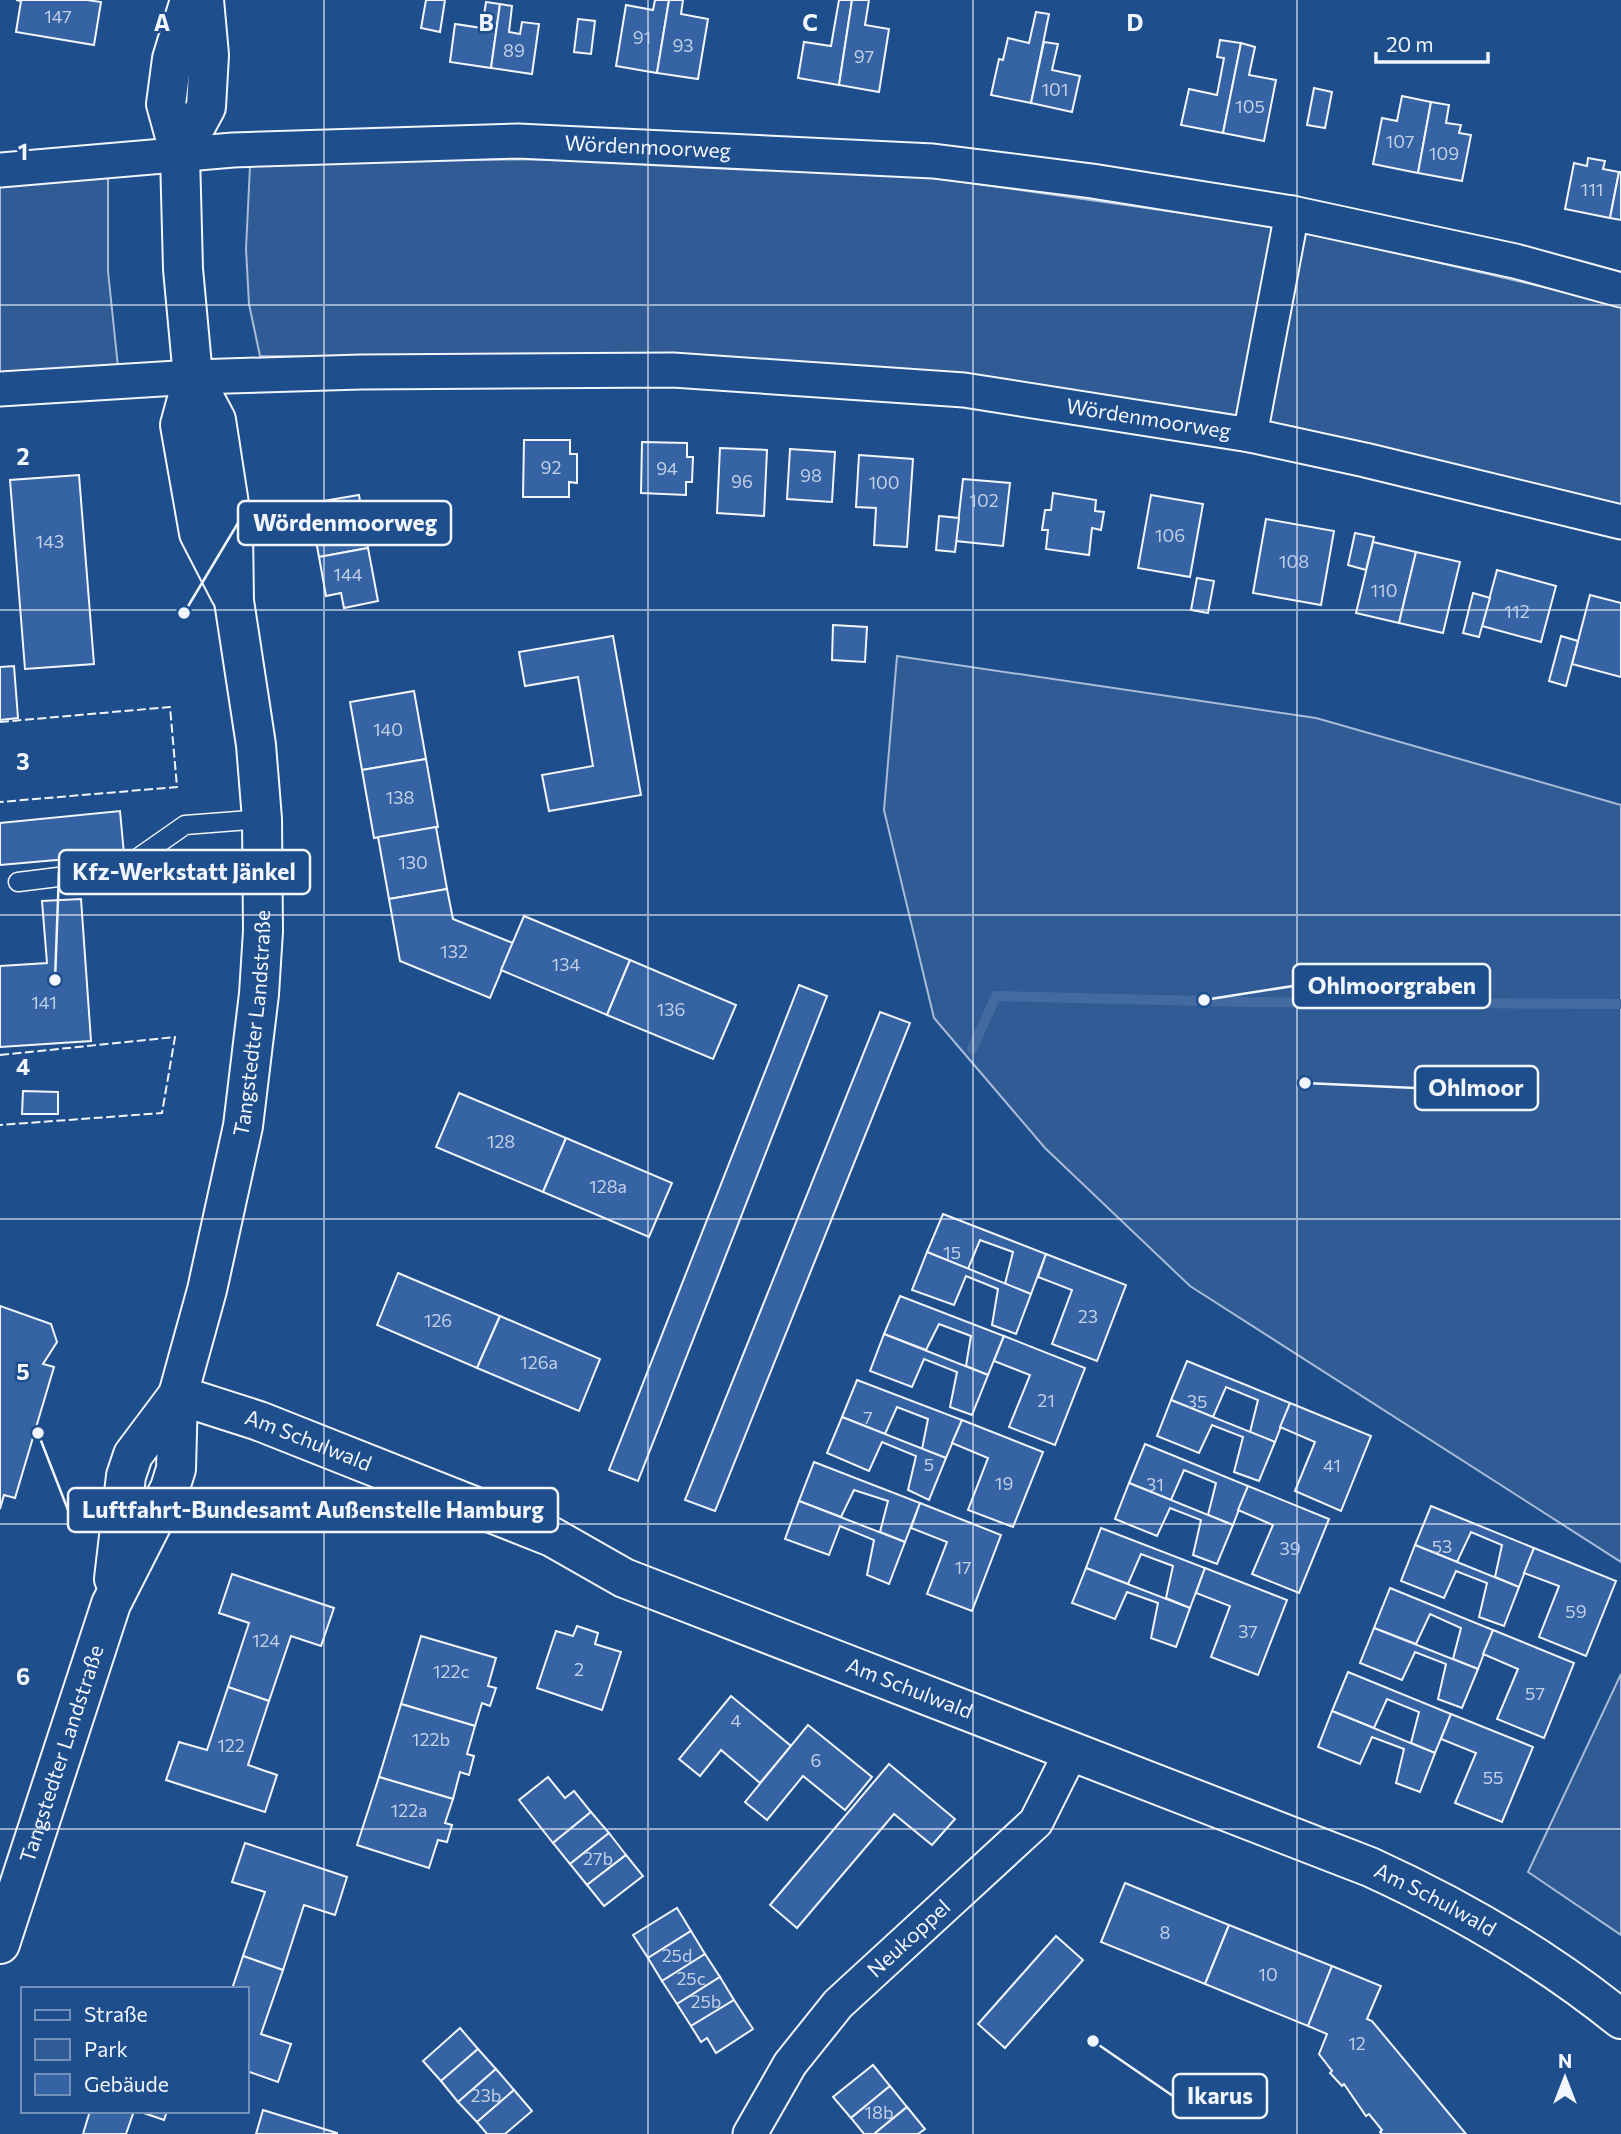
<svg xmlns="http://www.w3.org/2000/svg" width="1621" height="2134" font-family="Commissioner,sans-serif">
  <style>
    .green { fill: #305b95; stroke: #a8bbd7; stroke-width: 2 }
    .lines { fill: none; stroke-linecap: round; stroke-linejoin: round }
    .stream { stroke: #446ba0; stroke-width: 10 }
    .building { fill: #3563a3; stroke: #f2f6ff; stroke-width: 2 }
    .lane-casing { stroke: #f2f6ff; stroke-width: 21 }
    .street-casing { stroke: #f2f6ff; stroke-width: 37 }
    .secondary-casing { stroke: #f2f6ff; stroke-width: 42 }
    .lane { stroke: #1f4e8c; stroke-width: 18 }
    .street { stroke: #1f4e8c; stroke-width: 33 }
    .secondary { stroke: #1f4e8c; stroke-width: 38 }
    .fence { stroke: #f2f6ff; stroke-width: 2; stroke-dasharray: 9 3.5; stroke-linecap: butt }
    .grid { fill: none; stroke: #f2f6ff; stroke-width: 2; stroke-opacity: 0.55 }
    .labels { text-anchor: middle; stroke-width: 5; stroke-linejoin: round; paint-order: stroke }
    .number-label { font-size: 18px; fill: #c3d1e8 }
    .street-label { font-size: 21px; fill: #f2f6ff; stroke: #1f4e8c }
    .grid-label { font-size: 23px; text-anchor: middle; font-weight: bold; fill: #f2f6ff; stroke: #1f4e8c; stroke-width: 5; stroke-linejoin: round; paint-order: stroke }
    .leader { fill: none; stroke: #f2f6ff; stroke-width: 2.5 }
    .callout-dot { fill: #f2f6ff; stroke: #1f4e8c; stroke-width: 2.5 }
    .callout { fill: #1f4e8c; stroke: #f2f6ff; stroke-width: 2.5 }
    .callout-label { font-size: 23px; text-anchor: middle; font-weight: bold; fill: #f2f6ff }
  </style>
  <rect width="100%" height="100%" fill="#1f4e8c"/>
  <!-- green -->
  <g class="green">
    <polygon points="658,159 921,176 1245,222 1332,238 1621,305 1621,506 1295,427 1222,413 985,378 801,362 260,356 249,304 246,249 250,166 378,160"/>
    <polygon points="108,176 108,271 118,367 0,376 0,185"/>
    <polygon points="897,656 1316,718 1621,805 1621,1562 1190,1286 1045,1148 934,1018 884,810"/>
    <polygon points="1621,1674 1621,1935 1528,1872"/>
  </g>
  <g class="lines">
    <!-- stream -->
    <polyline class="stream" points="972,1049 996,996 1243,1002 1621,1004"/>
  </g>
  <!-- building -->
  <g class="building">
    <polygon points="16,0 87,0 101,2 94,45 16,32 21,1"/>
    <polygon points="426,0 445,0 440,32 421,28"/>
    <polygon points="655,0 669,0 657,73 616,66 626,5 653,10"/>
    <polygon points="669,0 683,0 681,14 708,19 698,79 657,73"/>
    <polygon points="839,0 852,0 839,85 798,78 804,42 831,46"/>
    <polygon points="852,0 869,0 865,25 889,29 879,92 839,85"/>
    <polygon points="486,2 500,4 491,68 450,62 455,24 482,28"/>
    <polygon points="500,4 512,6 509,32 520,34 522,22 539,24 532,74 491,68"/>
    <polygon points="1036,12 1049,14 1031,103 991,95 999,59 1003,60 1008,38 1029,43"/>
    <polygon points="578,19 595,21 591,54 574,52"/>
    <polygon points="1220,40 1241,43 1223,133 1181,125 1189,89 1217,95 1224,58 1217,57"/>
    <polygon points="1044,42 1058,44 1052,70 1080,76 1072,112 1031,103"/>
    <polygon points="1241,43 1255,47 1249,75 1276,80 1264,141 1223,133"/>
    <polygon points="1314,88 1332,92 1325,128 1307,125"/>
    <polygon points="1402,96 1431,102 1418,173 1373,164 1382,118 1397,121"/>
    <polygon points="1431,102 1449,105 1446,123 1461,125 1459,133 1471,135 1462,181 1418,173"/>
    <polygon points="1588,158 1605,161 1603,169 1619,172 1610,218 1565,209 1574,163 1587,166"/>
    <polygon points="1619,172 1621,172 1621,220 1610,218"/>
    <polygon points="524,440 570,440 570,454 577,454 577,483 569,482 569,497 523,497"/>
    <polygon points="642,442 687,443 687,457 693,457 692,482 686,482 686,495 641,493"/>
    <polygon points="720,448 767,450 764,516 717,513"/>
    <polygon points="790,449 835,452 832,502 787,499"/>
    <polygon points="859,455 913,459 907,547 874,545 876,508 856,507"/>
    <polygon points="79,475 94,664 25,669 10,480"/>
    <polygon points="963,479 1010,483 1003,546 956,541"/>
    <polygon points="1053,493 1096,500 1095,511 1104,512 1101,530 1092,528 1089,555 1046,549 1048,530 1042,530 1045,510 1051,510"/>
    <polygon points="359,495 368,548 319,557 312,519 326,517 323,501"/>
    <polygon points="1151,495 1203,504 1190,577 1138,568"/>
    <polygon points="939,516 959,518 955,552 936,550"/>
    <polygon points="1266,519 1334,531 1321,605 1253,593"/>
    <polygon points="1355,533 1374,537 1366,570 1348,565"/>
    <polygon points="1373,542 1416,552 1399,623 1356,613"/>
    <polygon points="368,548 378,601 344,608 341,593 326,596 319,557"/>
    <polygon points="1416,552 1460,562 1443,633 1399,623"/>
    <polygon points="1497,570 1556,586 1541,642 1482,626"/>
    <polygon points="1197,578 1214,581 1208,613 1191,610"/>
    <polygon points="1473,593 1490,598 1479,637 1463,633"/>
    <polygon points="1590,595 1621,603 1621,677 1572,664"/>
    <polygon points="833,625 867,627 865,662 832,660"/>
    <polygon points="613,636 641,795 549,811 542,775 593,766 578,677 525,686 519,652"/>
    <polygon points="1561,636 1578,641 1566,686 1549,681"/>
    <polygon points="14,666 18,718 0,720 0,667"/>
    <polygon points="414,691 426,759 362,770 350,702"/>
    <polygon points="426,759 438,827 374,838 362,770"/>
    <polygon points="120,811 124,854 0,865 0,823"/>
    <polygon points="436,827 447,889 389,899 378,837"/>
    <polygon points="447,889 453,919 513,943 490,998 400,961 389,899"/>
    <polygon points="81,899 91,1041 0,1047 0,966 47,963 42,901"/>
    <polygon points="524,916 630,960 607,1015 501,970"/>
    <polygon points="630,960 736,1005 713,1059 607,1015"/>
    <polygon points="799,985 827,996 638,1481 609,1470"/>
    <polygon points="880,1012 910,1023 715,1511 685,1500"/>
    <polygon points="23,1091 58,1092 58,1114 22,1114"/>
    <polygon points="459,1093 566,1138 543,1192 436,1147"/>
    <polygon points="566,1138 672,1183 649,1237 543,1192"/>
    <polygon points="943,1214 1046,1254 1031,1294 1005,1284 1013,1252 980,1240 968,1269 927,1252"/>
    <polygon points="927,1252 1031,1294 1016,1334 992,1325 998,1289 966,1276 954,1305 912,1290"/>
    <polygon points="1046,1254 1126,1285 1097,1361 1052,1344 1072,1290 1038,1277"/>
    <polygon points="398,1273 500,1316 477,1368 377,1325"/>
    <polygon points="900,1296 1004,1336 988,1375 966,1366 971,1336 939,1324 926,1350 884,1334"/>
    <polygon points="0,1306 51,1324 57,1342 43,1364 54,1367 15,1498 4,1495 0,1509"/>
    <polygon points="500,1316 600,1359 579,1411 477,1368"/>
    <polygon points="884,1334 988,1375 972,1415 950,1407 957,1372 924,1359 912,1387 870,1371"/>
    <polygon points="1004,1336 1085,1368 1055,1445 1009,1427 1030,1375 994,1361"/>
    <polygon points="1187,1361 1290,1403 1275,1442 1250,1432 1258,1400 1226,1387 1213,1417 1171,1400"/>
    <polygon points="857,1380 962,1420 946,1458 922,1449 928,1419 897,1407 885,1434 842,1417"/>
    <polygon points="1171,1400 1275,1442 1259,1481 1234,1472 1243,1437 1212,1425 1199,1453 1157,1436"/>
    <polygon points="1290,1403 1371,1436 1341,1511 1295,1491 1315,1442 1280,1427"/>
    <polygon points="842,1417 946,1458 929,1500 908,1490 916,1456 882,1442 869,1471 827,1453"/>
    <polygon points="962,1420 1043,1452 1013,1527 968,1510 988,1458 952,1443"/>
    <polygon points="1145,1444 1248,1486 1233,1525 1208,1515 1216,1483 1184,1470 1171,1500 1129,1483"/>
    <polygon points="814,1462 920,1503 905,1542 880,1532 888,1501 854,1490 841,1517 799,1501"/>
    <polygon points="1129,1483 1233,1525 1217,1564 1193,1555 1201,1520 1170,1508 1157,1536 1115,1519"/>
    <polygon points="1248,1486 1329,1519 1299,1593 1252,1574 1273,1525 1238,1510"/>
    <polygon points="799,1501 905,1542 889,1584 867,1575 874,1540 840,1526 829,1555 785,1539"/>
    <polygon points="920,1503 1001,1535 972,1611 927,1594 947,1542 911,1528"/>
    <polygon points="1431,1506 1534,1548 1519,1587 1495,1577 1502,1545 1471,1532 1457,1562 1415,1545"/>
    <polygon points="1101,1528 1205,1568 1190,1608 1166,1598 1173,1566 1141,1554 1128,1584 1086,1568"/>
    <polygon points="1415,1545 1519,1587 1504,1626 1479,1617 1487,1583 1456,1571 1444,1598 1401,1581"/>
    <polygon points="1534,1548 1616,1581 1586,1656 1539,1637 1559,1586 1524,1573"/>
    <polygon points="1086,1568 1190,1608 1176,1647 1151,1638 1158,1603 1127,1592 1115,1619 1072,1603"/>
    <polygon points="1205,1568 1287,1600 1258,1675 1211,1657 1230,1606 1196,1593"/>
    <polygon points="232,1574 334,1608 321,1646 291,1636 269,1701 228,1687 249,1623 219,1613"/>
    <polygon points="1390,1588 1493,1630 1478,1669 1453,1659 1461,1628 1430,1614 1416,1644 1374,1628"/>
    <polygon points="577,1626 598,1633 595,1644 621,1652 602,1710 537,1688 556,1631 573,1636"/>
    <polygon points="1374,1628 1478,1669 1462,1708 1438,1699 1446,1664 1415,1652 1402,1680 1360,1663"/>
    <polygon points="1493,1630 1574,1663 1544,1738 1497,1719 1518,1669 1483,1654"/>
    <polygon points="421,1636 496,1658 488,1686 496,1688 490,1706 482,1703 475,1726 401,1704"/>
    <polygon points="1348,1672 1451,1714 1435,1753 1411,1743 1419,1712 1387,1699 1374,1728 1332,1711"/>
    <polygon points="228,1687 269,1701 248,1765 277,1775 265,1812 166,1780 179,1742 207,1750"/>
    <polygon points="731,1696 791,1746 760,1783 721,1750 700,1776 679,1759"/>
    <polygon points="401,1704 475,1726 467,1754 474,1756 469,1775 460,1772 453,1799 379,1777"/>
    <polygon points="1332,1711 1435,1753 1420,1792 1396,1783 1404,1749 1372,1737 1360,1764 1318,1747"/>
    <polygon points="1451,1714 1533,1747 1502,1822 1455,1803 1476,1753 1441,1739"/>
    <polygon points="808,1725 872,1777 845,1810 803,1776 767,1820 745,1802"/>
    <polygon points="889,1764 955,1819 932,1845 894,1814 797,1928 770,1905"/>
    <polygon points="379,1777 453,1799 445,1823 452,1825 447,1842 438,1840 429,1868 357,1845"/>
    <polygon points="548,1777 565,1798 574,1791 591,1812 553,1843 519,1800"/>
    <polygon points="591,1812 609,1833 570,1864 553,1843"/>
    <polygon points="609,1833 626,1855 587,1885 570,1864"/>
    <polygon points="245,1843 347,1877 335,1915 304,1905 283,1970 243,1956 265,1892 232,1882"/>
    <polygon points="626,1855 643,1876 604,1906 587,1885"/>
    <polygon points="1125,1883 1229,1925 1205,1984 1101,1942"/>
    <polygon points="677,1908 691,1931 648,1958 633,1935"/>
    <polygon points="1229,1925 1332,1966 1308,2026 1205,1984"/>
    <polygon points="691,1931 705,1954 662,1981 648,1958"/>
    <polygon points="1056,1936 1083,1960 1005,2048 978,2024"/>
    <polygon points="705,1954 720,1977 677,2004 662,1981"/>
    <polygon points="243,1956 283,1970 261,2034 291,2044 278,2082 247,2071 247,1989 232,1989"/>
    <polygon points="1332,1966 1381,1986 1367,2019 1372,2021 1466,2134 1382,2134 1380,2132 1382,2130 1369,2114 1366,2116 1344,2084 1342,2086 1330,2073 1332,2071 1319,2054 1327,2034 1308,2026"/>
    <polygon points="720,1977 734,2000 691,2026 677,2004"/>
    <polygon points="734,2000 753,2029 716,2053 707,2038 701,2042 691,2026"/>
    <polygon points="460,2028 478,2049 441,2081 423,2061"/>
    <polygon points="478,2049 496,2069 458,2102 441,2081"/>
    <polygon points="873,2065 890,2086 851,2118 833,2097"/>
    <polygon points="496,2069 514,2090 477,2122 458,2102"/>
    <polygon points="890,2086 907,2107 874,2134 864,2134 851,2118"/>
    <polygon points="514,2090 532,2111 505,2134 487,2134 477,2122"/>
    <polygon points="907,2107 925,2129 918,2134 874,2134"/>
    <polygon points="263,2110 337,2133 337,2134 256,2134"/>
    <polygon points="90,2111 134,2111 126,2134 83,2134"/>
    <polygon points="138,2111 167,2111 164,2120"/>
  </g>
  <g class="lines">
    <defs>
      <polyline id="lane" points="18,882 122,869 185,825 262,819"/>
      <g id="street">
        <path id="s1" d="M0,170L233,150L518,141L933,161L1092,181L1292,213L1515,261L1621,290"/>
        <path id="s2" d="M0,389L193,377L361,372L673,370L964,390L1250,435L1365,460L1621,522"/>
        <polyline points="1250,435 1292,213"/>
        <path id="s3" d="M750,2134L790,2064L838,2004L1036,1822L1072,1750"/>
      </g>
      <g id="secondary">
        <polyline points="190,0 172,59 166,104 180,155 183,269 193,377 180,425 199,533 230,593"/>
        <polyline points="180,155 206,107 209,55 204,0"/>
        <path id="s4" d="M178,1395L259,1421L552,1537L624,1578L1370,1867C1460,1908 1544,1957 1621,2019"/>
        <polyline points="114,1579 126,1476 133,1455 178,1395"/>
        <path id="s5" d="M0,1944L111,1604L170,1488L176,1469L178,1395L207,1290L243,1126L259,994L263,931L262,819L256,745L234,601L233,530L216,420L193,377"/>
      </g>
    </defs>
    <!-- lane casing -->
    <use href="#lane" class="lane-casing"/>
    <!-- street casing -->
    <use href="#street" class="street-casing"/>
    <!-- secondary casing -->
    <use href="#secondary" class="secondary-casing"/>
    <!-- lane -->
    <use href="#lane" class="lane"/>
    <!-- street -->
    <use href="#street" class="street"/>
    <!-- secondary -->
    <use href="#secondary" class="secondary"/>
    <!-- fence -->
    <g class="fence">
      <polyline points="0,722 170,707 177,787 0,802"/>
      <polyline points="0,1055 175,1037 162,1113 0,1125"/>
    </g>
  </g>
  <!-- grid -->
  <path class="grid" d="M324,0V2134M648,0V2134M973,0V2134M1297,0V2134M0,305H1621M0,610H1621M0,915H1621M0,1219H1621M0,1524H1621M0,1829H1621"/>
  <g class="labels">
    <!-- number labels -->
    <g class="number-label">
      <text x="58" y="23">147</text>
      <text x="642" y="44">91</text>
      <text x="683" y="52">93</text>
      <text x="514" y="57">89</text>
      <text x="864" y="63">97</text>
      <text x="1055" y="96">101</text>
      <text x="1250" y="113">105</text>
      <text x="1400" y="148">107</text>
      <text x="1444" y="160">109</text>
      <text x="1592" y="196">111</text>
      <text x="551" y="474">92</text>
      <text x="667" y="475">94</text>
      <text x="811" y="482">98</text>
      <text x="742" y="488">96</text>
      <text x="884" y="489">100</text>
      <text x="984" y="507">102</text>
      <text x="1170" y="542">106</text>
      <text x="50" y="548">143</text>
      <text x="1294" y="568">108</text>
      <text x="348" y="581">144</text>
      <text x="1384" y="597">110</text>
      <text x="1517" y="618">112</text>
      <text x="388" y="736">140</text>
      <text x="400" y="804">138</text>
      <text x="413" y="869">130</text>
      <text x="454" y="958">132</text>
      <text x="566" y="971">134</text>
      <text x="44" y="1009">141</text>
      <text x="671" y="1016">136</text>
      <text x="501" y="1148">128</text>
      <text x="608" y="1193">128a</text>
      <text x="952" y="1259">15</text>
      <text x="1088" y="1323">23</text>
      <text x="438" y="1327">126</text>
      <text x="539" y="1369">126a</text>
      <text x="1046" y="1407">21</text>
      <text x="1197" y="1408">35</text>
      <text x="868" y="1424">7</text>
      <text x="929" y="1471">5</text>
      <text x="1332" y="1472">41</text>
      <text x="1004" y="1490">19</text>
      <text x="1155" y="1491">31</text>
      <text x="1442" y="1553">53</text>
      <text x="1290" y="1555">39</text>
      <text x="963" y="1574">17</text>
      <text x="1576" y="1618">59</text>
      <text x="1248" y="1638">37</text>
      <text x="266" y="1647">124</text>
      <text x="579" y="1676">2</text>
      <text x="451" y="1678">122c</text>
      <text x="1535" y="1700">57</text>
      <text x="736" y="1727">4</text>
      <text x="431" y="1746">122b</text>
      <text x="231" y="1752">122</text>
      <text x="816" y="1767">6</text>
      <text x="1493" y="1784">55</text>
      <text x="409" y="1817">122a</text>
      <text x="598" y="1865">27b</text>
      <text x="1165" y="1939">8</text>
      <text x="677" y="1962">25d</text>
      <text x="1268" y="1981">10</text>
      <text x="691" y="1985">25c</text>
      <text x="706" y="2008">25b</text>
      <text x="1357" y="2050">12</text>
      <text x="486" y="2102">23b</text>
      <text x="879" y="2119">18b</text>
    </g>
    <!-- street labels -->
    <g class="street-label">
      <text dy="7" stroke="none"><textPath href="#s1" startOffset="649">Wördenmoorweg</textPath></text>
      <text dy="7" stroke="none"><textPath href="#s2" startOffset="1152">Wördenmoorweg</textPath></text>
      <text dy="7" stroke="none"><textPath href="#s5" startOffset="962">Tangstedter Landstraße</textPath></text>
      <text dy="7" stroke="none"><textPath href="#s4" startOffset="138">Am Schulwald</textPath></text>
      <text dy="7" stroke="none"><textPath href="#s4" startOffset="789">Am Schulwald</textPath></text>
      <text dy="7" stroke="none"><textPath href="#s5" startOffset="200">Tangstedter Landstraße</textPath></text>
      <text dy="7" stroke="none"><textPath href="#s4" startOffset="1356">Am Schulwald</textPath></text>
      <text dy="7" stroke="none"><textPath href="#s3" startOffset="254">Neukoppel</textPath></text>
    </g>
  </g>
  <g class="grid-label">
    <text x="162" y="31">A</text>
    <text x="486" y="31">B</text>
    <text x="810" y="31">C</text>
    <text x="1135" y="31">D</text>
    <text x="23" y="160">1</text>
    <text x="23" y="465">2</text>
    <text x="23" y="770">3</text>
    <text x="23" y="1075">4</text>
    <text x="23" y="1380">5</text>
    <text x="23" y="1685">6</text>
  </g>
  <!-- callouts -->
  <path class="leader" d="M184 613L238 523M55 980L59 872M1204 1000L1293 986M1305 1083L1415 1088M38 1433L68 1510M1093 2041L1173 2096"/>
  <g class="callout-dot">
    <circle cx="184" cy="613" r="7"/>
    <circle cx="55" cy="980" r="7"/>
    <circle cx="1204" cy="1000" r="7"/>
    <circle cx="1305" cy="1083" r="7"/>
    <circle cx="38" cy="1433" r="7"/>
    <circle cx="1093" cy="2041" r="7"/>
  </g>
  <g class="callout">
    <rect x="238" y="501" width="213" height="44" rx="7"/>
    <rect x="59" y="850" width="251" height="44" rx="7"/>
    <rect x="1293" y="964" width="197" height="44" rx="7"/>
    <rect x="1415" y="1066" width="123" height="44" rx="7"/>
    <rect x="68" y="1488" width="490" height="44" rx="7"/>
    <rect x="1173" y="2074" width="94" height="44" rx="7"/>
  </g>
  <g class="callout-label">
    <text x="345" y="531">Wördenmoorweg</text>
    <text x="184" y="880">Kfz-Werkstatt Jänkel</text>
    <text x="1392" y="994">Ohlmoorgraben</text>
    <text x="1476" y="1096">Ohlmoor</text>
    <text x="313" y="1518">Luftfahrt-Bundesamt Außenstelle Hamburg</text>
    <text x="1220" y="2104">Ikarus</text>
  </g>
  <!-- legend -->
  <rect x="21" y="1987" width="228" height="126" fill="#1f4e8c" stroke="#7391ba" stroke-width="2"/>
  <rect x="35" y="2010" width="35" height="10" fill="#1f4e8c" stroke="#7391ba" stroke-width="2"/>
  <text x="84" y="2022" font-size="21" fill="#f2f6ff">Straße</text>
  <rect x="35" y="2039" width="35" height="21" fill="#305b95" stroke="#7391ba" stroke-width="2"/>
  <text x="84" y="2057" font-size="21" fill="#f2f6ff">Park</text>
  <rect x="35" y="2074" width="35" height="21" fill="#3563a3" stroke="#7391ba" stroke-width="2"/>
  <text x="84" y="2092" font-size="21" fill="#f2f6ff">Gebäude</text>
  <!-- north arrow -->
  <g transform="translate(1565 2078)" stroke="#1f4e8c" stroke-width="5" paint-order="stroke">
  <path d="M0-5L12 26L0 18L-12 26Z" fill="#f2f6ff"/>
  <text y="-10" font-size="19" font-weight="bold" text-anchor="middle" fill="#f2f6ff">N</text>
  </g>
  <!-- scale -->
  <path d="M1376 52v10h112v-10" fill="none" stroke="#f2f6ff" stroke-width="3.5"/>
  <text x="1386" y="52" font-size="21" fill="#f2f6ff" stroke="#1f4e8c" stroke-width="5" paint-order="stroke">20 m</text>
</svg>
